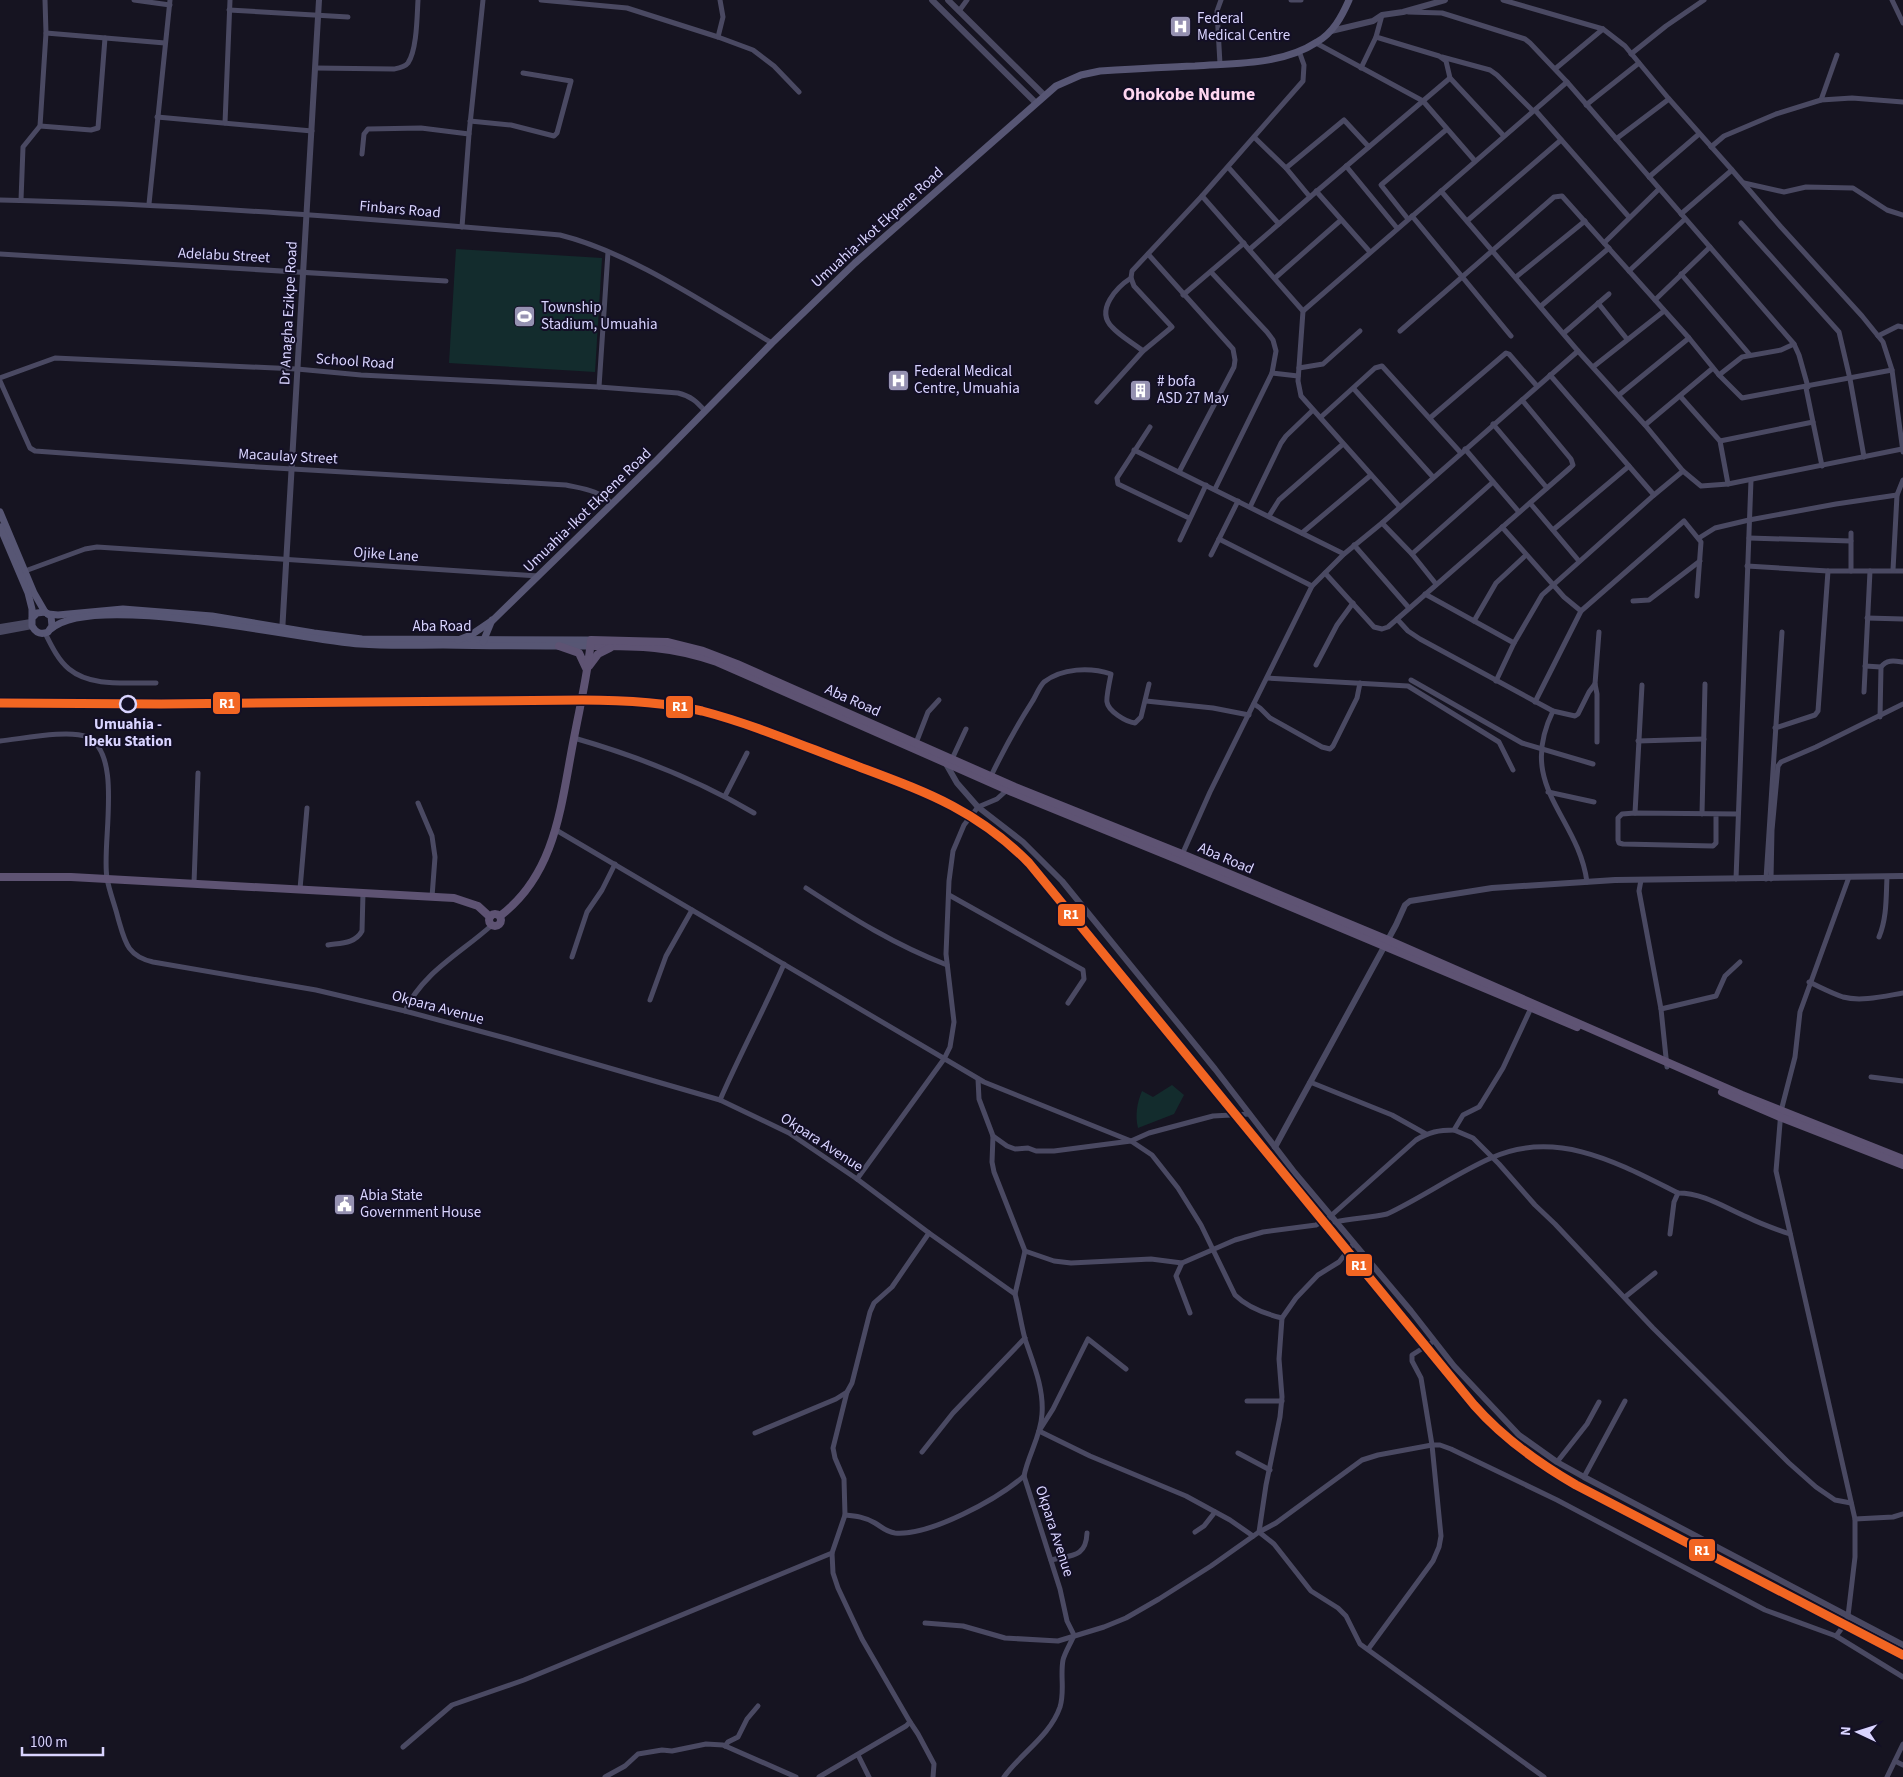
<svg xmlns="http://www.w3.org/2000/svg" width="1903" height="1777" font-family="'Source Sans 3',sans-serif">
  <style>
    .green { fill: #132c2d }
    .lines { fill: none; stroke-linecap: round; stroke-linejoin: round }
    .minor { stroke: #4a4962; stroke-width: 5 }
    .tertiary { stroke: #4a4962; stroke-width: 6 }
    .secondary { stroke: #575674; stroke-width: 7 }
    .primary { stroke: #5e5373; stroke-width: 8 }
    .rail-1-casing { stroke: #130f26; stroke-width: 12 }
    .rail-1 { stroke: #f26522; stroke-width: 9 }
    .stop-dot { fill: #130f26; stroke: #d9d4ff; stroke-width: 2.5 }
    .labels { text-anchor: middle; stroke-width: 4; stroke-linejoin: round; paint-order: stroke }
    .poi-label { font-size: 15px; fill: #d9d4ff; stroke: #130f26; text-anchor: start }
    .street-label { font-size: 15px; fill: #d9d4ff; stroke: #130f26 }
    .stop-label { font-size: 15px; font-weight: bold; fill: #d9d4ff; stroke: #130f26 }
    .quarter-label { font-size: 18px; font-weight: bold; fill: #ffd6f0; stroke: #130f26 }
    .line-badge { stroke: #130f26; stroke-width: 2 }
    .badge-label { font-size: 14px; text-anchor: middle; font-weight: bold; fill: #fff }
  </style>
  <rect width="100%" height="100%" fill="#161421"/>
  <!-- green -->
  <g class="green">
    <polygon points="456,249 602,258 595,372 449,363"/>
    <path d="M1172,1085L1184,1095L1174,1114L1138,1128C1135,1115 1137,1103 1142,1091L1153,1097Z"/>
  </g>
  <g class="lines">
    <!-- minor -->
    <g class="minor">
      <polyline points="134,0 170,5"/>
      <polyline points="541,0 627,8 718,37 753,50 774,66 799,92"/>
      <polyline points="1291,0 1301,0"/>
      <polyline points="1503,0 1603,29 1625,46 1669,99 1732,170 1781,227 1862,316 1883,342 1892,370 1903,452"/>
      <polyline points="1892,0 1903,23"/>
      <polyline points="229,10 348,17"/>
      <polyline points="959,11 967,0"/>
      <polyline points="1408,12 1442,13 1525,39 1530,43 1567,82 1794,344 1799,355 1808,387 1806,388 1822,466"/>
      <polyline points="46,33 165,43"/>
      <polyline points="718,37 723,17 720,0"/>
      <polyline points="1376,37 1439,56 1446,61 1450,78 1504,136"/>
      <polyline points="1316,43 1423,101 1475,161"/>
      <polyline points="1631,54 1666,26 1704,0"/>
      <polyline points="1442,57 1490,70 1497,75 1533,111"/>
      <polyline points="1220,64 1217,11 1221,0"/>
      <path d="M315,68L394,69C399,68 405,67 408,63C417,50 417,16 418,0"/>
      <polyline points="1361,68 1376,37 1382,15"/>
      <polyline points="1555,69 1603,29"/>
      <polyline points="1821,100 1837,55"/>
      <polyline points="1586,105 1639,63"/>
      <polyline points="1535,110 1629,217"/>
      <polyline points="157,117 312,131"/>
      <polyline points="470,121 511,125 554,136 557,133 571,81 523,73"/>
      <polyline points="225,123 230,0"/>
      <polyline points="40,126 91,130 98,128 105,38"/>
      <polyline points="1254,137 1286,168 1310,197"/>
      <polyline points="1616,139 1669,99"/>
      <polyline points="1711,147 1724,136 1776,114 1821,100 1852,98 1903,102"/>
      <polyline points="362,154 364,134 368,129 421,128 469,134"/>
      <polyline points="1346,166 1397,228"/>
      <polyline points="1228,167 1279,224"/>
      <polyline points="1286,168 1344,120 1369,147"/>
      <polyline points="1649,177 1699,134"/>
      <polyline points="1744,183 1784,192 1806,187 1853,188 1887,210 1903,215"/>
      <polyline points="1316,191 1370,252"/>
      <polyline points="1441,191 1578,351 1645,425 1683,471 1701,486 1728,484 1902,449"/>
      <polyline points="1202,196 1303,311 1298,381 1301,396 1399,506"/>
      <path d="M0,200C187,204 373,219 560,235C632,253 707,305 772,343"/>
      <polyline points="21,200 23,147 40,126 46,33 45,0"/>
      <polyline points="149,204 170,0"/>
      <polyline points="1681,214 1732,170"/>
      <polyline points="1412,216 1511,336"/>
      <polyline points="1408,219 1381,185 1447,129"/>
      <polyline points="1467,221 1561,140"/>
      <polyline points="1741,223 1839,332 1850,379 1864,457"/>
      <polyline points="462,227 469,134 483,0"/>
      <polyline points="1604,243 1659,189"/>
      <polyline points="1250,249 1310,197 1450,78"/>
      <polyline points="0,254 446,281"/>
      <polyline points="1148,254 1233,349 1235,360 1234,367 1179,472"/>
      <polyline points="1629,271 1685,219"/>
      <polyline points="1211,272 1267,332 1273,340 1276,351 1272,373 1215,489"/>
      <polyline points="1681,274 1750,355"/>
      <polyline points="1516,277 1585,221"/>
      <path d="M1131,278C1117,287 1095,310 1112,327C1120,336 1133,343 1143,351"/>
      <polyline points="1275,278 1341,220"/>
      <polyline points="1183,295 1244,243"/>
      <polyline points="1655,300 1710,247"/>
      <polyline points="1598,303 1627,339"/>
      <polyline points="1541,306 1609,248"/>
      <polyline points="1303,311 1567,82"/>
      <polyline points="1400,331 1554,197 1562,196 1689,338 1719,375 1742,398 1892,370"/>
      <polyline points="1564,333 1609,294"/>
      <polyline points="1878,336 1898,326 1903,327"/>
      <polyline points="1593,367 1664,311"/>
      <polyline points="1299,368 1323,364 1360,331"/>
      <polyline points="1272,373 1298,376"/>
      <polyline points="1550,375 1654,495"/>
      <polyline points="1719,375 1742,357 1781,350 1794,344"/>
      <path d="M0,378L55,358L297,369L361,375L599,387L678,393C691,396 697,402 705,411"/>
      <path d="M0,381L30,448L35,451L243,466L566,485C584,489 599,490 612,504"/>
      <polyline points="599,387 608,252"/>
      <polyline points="1354,389 1433,477"/>
      <polyline points="1619,395 1689,338"/>
      <polyline points="1680,396 1720,441 1728,484"/>
      <polyline points="1097,402 1143,351 1172,327 1134,286 1131,278 1132,271 1202,196 1303,81 1304,65 1299,51"/>
      <polyline points="1321,417 1375,368 1382,366 1461,453"/>
      <polyline points="1430,418 1506,353 1509,354 1537,386"/>
      <polyline points="1493,424 1547,488"/>
      <polyline points="1645,425 1713,368"/>
      <polyline points="1150,427 1117,478 1118,484 1189,518"/>
      <polyline points="1720,441 1813,422"/>
      <polyline points="1465,449 1519,512"/>
      <polyline points="1134,450 1344,554"/>
      <polyline points="1530,503 1579,561"/>
      <polyline points="1250,507 1281,443 1286,436 1313,410"/>
      <polyline points="1269,516 1279,500 1343,444"/>
      <polyline points="1382,523 1412,554 1436,584"/>
      <polyline points="1502,527 1564,597 1581,611"/>
      <polyline points="1553,530 1629,466"/>
      <polyline points="1302,533 1371,475"/>
      <polyline points="1699,538 1715,528 1749,520 1836,504 1897,495"/>
      <polyline points="1749,538 1851,541"/>
      <polyline points="1219,539 1312,586"/>
      <polyline points="1180,540 1206,485"/>
      <polyline points="1354,545 1409,608"/>
      <polyline points="1412,554 1493,482"/>
      <polyline points="1211,555 1238,501"/>
      <polyline points="1747,566 1828,571 1903,571"/>
      <polyline points="1893,570 1897,495 1903,480"/>
      <polyline points="25,571 85,549 97,547 538,576"/>
      <polyline points="1851,571 1851,533"/>
      <polyline points="1325,573 1374,627 1382,629 1388,627 1570,468 1573,465 1571,459 1522,400"/>
      <polyline points="1425,594 1514,643"/>
      <polyline points="1633,601 1649,600 1700,561"/>
      <polyline points="1867,618 1903,619"/>
      <polyline points="1397,619 1408,631 1420,639 1553,711 1575,716 1578,714 1589,692 1595,684 1599,632"/>
      <polyline points="1474,621 1496,583 1526,555"/>
      <path d="M45,633C51,645 58,660 69,669C92,688 129,682 156,683"/>
      <polyline points="1316,665 1337,625 1353,603"/>
      <polyline points="1865,666 1881,667"/>
      <polyline points="1267,678 1408,686 1499,742 1513,770"/>
      <polyline points="1411,680 1522,743 1593,764"/>
      <polyline points="1496,681 1514,643 1542,595 1654,495 1683,471"/>
      <polyline points="1595,684 1597,694 1597,742"/>
      <polyline points="1864,692 1870,571"/>
      <polyline points="1146,701 1213,708 1249,715"/>
      <polyline points="1535,702 1581,611 1684,521 1701,542 1697,596"/>
      <polyline points="1254,704 1260,708 1270,718 1322,747 1330,749 1333,746 1357,698 1360,683"/>
      <path d="M1553,711C1516,787 1578,815 1587,882"/>
      <path d="M1880,717L1881,667C1887,659 1895,661 1903,662"/>
      <polyline points="1775,728 1815,715 1818,711 1828,571"/>
      <path d="M574,738C637,756 698,780 754,813"/>
      <path d="M0,741C21,739 69,729 87,737C124,754 101,845 107,878C109,891 115,905 118,918C125,942 127,956 153,962L316,990L405,1011L509,1039L720,1100L789,1133L857,1179L929,1233L1015,1294C1019,1309 1021,1324 1025,1339C1033,1363 1044,1388 1042,1414C1041,1436 1028,1455 1024,1476L1060,1589L1067,1621L1074,1635C1071,1643 1065,1652 1063,1660C1060,1676 1065,1691 1060,1707C1050,1736 1021,1753 1004,1777"/>
      <polyline points="1638,741 1704,739"/>
      <polyline points="916,743 928,712 939,700"/>
      <polyline points="952,759 966,729"/>
      <path d="M991,776C1004,749 1016,727 1032,702C1036,696 1039,687 1044,682C1062,668 1090,667 1111,674C1110,679 1106,698 1107,702C1108,711 1126,722 1135,723L1141,717L1149,684"/>
      <polyline points="1548,792 1594,802"/>
      <polyline points="725,796 747,753"/>
      <polyline points="418,803 432,836 435,857 432,897"/>
      <polyline points="1635,813 1642,685"/>
      <polyline points="1702,814 1705,684"/>
      <polyline points="1716,814 1716,843 1713,846 1623,844 1619,843 1618,840 1618,818 1622,814 1635,813 1738,814"/>
      <path d="M556,830L984,1082L1131,1141L1152,1155L1178,1188L1201,1225L1235,1295C1247,1307 1266,1314 1282,1318L1279,1359L1282,1397L1280,1417L1266,1485L1259,1532L1274,1544L1311,1591L1338,1608L1346,1616L1360,1644L1544,1777"/>
      <polyline points="1181,857 1210,792 1312,586 1344,554 1382,523 1578,351"/>
      <polyline points="1736,879 1751,480"/>
      <polyline points="1766,879 1782,632"/>
      <polyline points="1771,879 1772,830 1778,766 1781,762 1816,747 1903,704"/>
      <polyline points="1641,880 1639,891 1661,1009 1667,1067"/>
      <polyline points="194,883 198,773"/>
      <path d="M806,888C852,918 895,945 947,965"/>
      <polyline points="300,889 307,808"/>
      <polyline points="949,895 1083,970 1084,979 1068,1003"/>
      <path d="M1879,937C1887,918 1886,897 1887,877"/>
      <path d="M328,945C340,943 355,944 362,931L363,893"/>
      <polyline points="572,957 587,912 602,890 615,864"/>
      <path d="M1809,982C1820,987 1831,993 1843,997C1861,1002 1885,996 1903,993"/>
      <polyline points="650,1000 666,956 692,910"/>
      <polyline points="1661,1009 1716,996 1725,976 1740,962"/>
      <path d="M405,1011C422,973 461,953 492,925"/>
      <polyline points="1871,1077 1903,1081"/>
      <polyline points="978,1079 979,1099 993,1136 992,1162 994,1172 1025,1251 1015,1294"/>
      <polyline points="1310,1082 1392,1115 1426,1134"/>
      <path d="M720,1100C740,1054 764,1010 784,964"/>
      <polyline points="1454,1130 1473,1138 1499,1164 1535,1205 1555,1224 1653,1328 1789,1463 1816,1487 1835,1500 1851,1503"/>
      <polyline points="993,1136 1007,1146 1015,1149 1028,1148 1036,1151 1054,1151 1131,1141 1149,1133 1213,1116 1250,1114"/>
      <polyline points="857,1179 944,1059 950,1047 954,1022 946,954 949,881 953,851 964,825 978,807 997,799 1007,790"/>
      <path d="M1335,1222C1353,1218 1370,1218 1387,1214C1423,1197 1455,1174 1491,1158C1557,1128 1620,1164 1678,1193C1703,1193 1724,1207 1747,1217C1761,1224 1775,1229 1790,1234"/>
      <polyline points="1670,1234 1674,1202 1678,1193"/>
      <path d="M1025,1251L1054,1261L1071,1263L1151,1259L1182,1263L1235,1240L1263,1232L1316,1225L1323,1221L1324,1222L1416,1140C1429,1132 1439,1130 1454,1130L1463,1115L1479,1107L1481,1104L1503,1068L1531,1008"/>
      <polyline points="1182,1263 1176,1276 1190,1313"/>
      <polyline points="1625,1297 1655,1273"/>
      <polyline points="1282,1318 1296,1298 1318,1275 1339,1262 1354,1243"/>
      <polyline points="1126,1369 1088,1339 1053,1409 1039,1431 1090,1456 1186,1496 1230,1520 1253,1536"/>
      <polyline points="1247,1401 1282,1401"/>
      <polyline points="755,1433 836,1399 847,1392 852,1383 870,1312 874,1303 892,1287 929,1233"/>
      <polyline points="922,1452 953,1413 1025,1338"/>
      <polyline points="1238,1453 1270,1470"/>
      <polyline points="1557,1462 1587,1424 1599,1402"/>
      <polyline points="1584,1477 1625,1401"/>
      <path d="M845,1515C856,1516 865,1517 875,1523C882,1527 886,1532 895,1533C930,1536 998,1499 1024,1476"/>
      <polyline points="1855,1519 1893,1517 1903,1514"/>
      <polyline points="1195,1532 1204,1526 1215,1512"/>
      <path d="M1051,1560C1071,1555 1086,1558 1087,1533"/>
      <polyline points="925,1623 963,1626 1005,1638 1058,1641 1104,1627 1126,1618 1159,1599 1211,1566 1259,1532 1276,1523 1362,1460 1378,1455 1432,1445 1440,1445 1451,1449 1557,1500 1765,1610 1836,1636 1845,1624 1848,1616 1855,1557 1855,1519 1776,1171 1781,1111 1795,1057 1800,1012 1849,877"/>
      <polyline points="1836,1636 1903,1677"/>
      <polyline points="1369,1648 1433,1561 1439,1547 1441,1536 1432,1445 1421,1378 1412,1361 1412,1355 1434,1341"/>
      <polyline points="910,1722 918,1734 934,1764 933,1777"/>
      <polyline points="725,1746 728,1742 738,1737 747,1719 758,1706"/>
      <polyline points="403,1747 452,1705 524,1680 832,1553 845,1515 844,1479 835,1458 833,1448 847,1392"/>
      <polyline points="858,1755 869,1777"/>
      <polyline points="1895,1761 1903,1765"/>
      <polyline points="605,1777 625,1766 638,1754 662,1750 672,1751 706,1744 723,1745 796,1777"/>
      <polyline points="819,1777 906,1726 910,1722 862,1639 838,1588 833,1573 832,1553"/>
      <polyline points="1887,1777 1903,1744"/>
    </g>
    <!-- tertiary -->
    <g class="tertiary">
      <polyline points="932,0 1035,102"/>
      <polyline points="948,0 1044,95"/>
      <polyline points="1331,31 1373,21 1382,15 1403,12 1445,0"/>
      <polyline points="0,627 31,622"/>
      <polyline points="0,632 32,626"/>
      <polyline points="282,633 319,0"/>
      <polyline points="945,762 957,783 978,807 1023,842 1062,881 1215,1069 1295,1173 1411,1311 1454,1366 1519,1435 1557,1462 1584,1477 1903,1645"/>
      <polyline points="1275,1147 1396,925 1405,905 1410,901 1492,888 1615,880 1903,876"/>
    </g>
    <!-- secondary -->
    <g class="secondary">
      <polyline points="0,512 34,593 45,612"/>
      <path d="M0,527L28,593L32,609V626C36,633 41,635 48,632L52,626L51,616L45,612L37,613L32,618"/>
      <polyline points="48,614 58,615 123,609 212,616 314,633 362,639 591,640"/>
      <path d="M51,629C93,591 300,640 360,644C387,646 415,645 443,645C492,646 541,646 591,646"/>
      <path d="M458,640L471,635L493,620L656,461L772,343L855,263L1056,86L1081,75L1100,71C1132,69 1164,67 1195,66C1236,63 1282,65 1317,42C1333,33 1342,16 1349,0"/>
      <polyline points="483,642 492,620"/>
    </g>
    <!-- primary -->
    <g class="primary">
      <polyline points="559,646 579,653 586,668"/>
      <path d="M591,646C639,646 671,646 717,662L1012,792L1179,860L1577,1027"/>
      <polyline points="589,666 598,654 610,648"/>
      <polyline points="0,877 71,877 454,898 478,906 490,917"/>
      <circle cx="495" cy="920" r="6"/>
      <path d="M500,916C557,873 561,803 574,738C580,706 588,673 591,640L667,642L703,651L737,664L1015,787L1182,854L1388,940L1742,1095L1903,1159"/>
      <polyline points="1722,1092 1780,1117 1903,1165"/>
    </g>
    <defs>
      <path id="rail-1" d="M0,703L161,704L582,700C622,700 663,702 702,711C752,724 801,745 849,763C920,790 974,807 1029,863L1474,1405C1503,1438 1538,1463 1576,1485L1903,1655"/>
    </defs>
    <!-- rail-1 casing -->
    <use href="#rail-1" class="rail-1-casing"/>
    <!-- rail-1 -->
    <use href="#rail-1" class="rail-1"/>
  </g>
  <!-- icons -->
  <defs>
    <symbol id="hospital-square" viewBox="-11 -11 22 22"><rect x="-9" y="-9" width="18" height="18" rx="4" fill="#9591b1" stroke="#130f26"/><path d="M-5-5h3v3.5h4V-5h3V5h-3V1.5h-4V5h-3Z" fill="#fff"/></symbol>
    <symbol id="stadium-square" viewBox="-11 -11 22 22"><rect x="-9" y="-9" width="18" height="18" rx="4" fill="#9591b1" stroke="#130f26"/><path d="M0-5a6.5 5 0 1 0 0 10a6.5 5 0 1 0 0-10ZM-3.5-1.8h7v3.6h-7Z" fill="#fff"/></symbol>
    <symbol id="building-square" viewBox="-11 -11 22 22"><rect x="-9" y="-9" width="18" height="18" rx="4" fill="#9591b1" stroke="#130f26"/><path d="M-4-6H4V6H1V3H-1V6H-4ZM-2.5-4.3h1.7v1.8h-1.7ZM.8-4.3h1.7v1.8H.8ZM-2.5-1h1.7V.8h-1.7ZM.8-1h1.7V.8H.8Z" fill="#fff"/></symbol>
    <symbol id="civic-square" viewBox="-11 -11 22 22"><rect x="-9" y="-9" width="18" height="18" rx="4" fill="#9591b1" stroke="#130f26"/><path d="M-.6-6.5H3V-4.5H.6V-3L4-1V1h2V6H-6V1h2V-1L-.6-3ZM-1.2 2.5V6h2.4V2.5Z" fill="#fff"/></symbol>
  </defs>
  <g fill-rule="evenodd">
    <use href="#hospital-square" x="1168" y="14" width="25" height="25"/>
    <use href="#stadium-square" x="512" y="304" width="25" height="25"/>
    <use href="#hospital-square" x="886" y="368" width="25" height="25"/>
    <use href="#building-square" x="1128" y="378" width="25" height="25"/>
    <use href="#civic-square" x="332" y="1192" width="25" height="25"/>
  </g>
  <!-- markers -->
  <circle class="stop-dot" cx="128" cy="704" r="8"/>
  <g class="labels">
    <!-- poi labels -->
    <g class="poi-label">
      <text x="1197" y="23">Federal<tspan x="1197" dy="17">Medical Centre</tspan></text>
      <text x="541" y="312">Township<tspan x="541" dy="17">Stadium, Umuahia</tspan></text>
      <text x="914" y="376">Federal Medical<tspan x="914" dy="17">Centre, Umuahia</tspan></text>
      <text x="1157" y="386"># bofa<tspan x="1157" dy="17">ASD 27 May</tspan></text>
      <text x="360" y="1200">Abia State<tspan x="360" dy="17">Government House</tspan></text>
    </g>
    <!-- street labels -->
    <g class="street-label">
      <text transform="translate(400 209) rotate(5)" y="5">Finbars Road</text>
      <text transform="translate(877 227) rotate(-42)" y="5">Umuahia-Ikot Ekpene Road</text>
      <text transform="translate(224 255) rotate(3)" y="5">Adelabu Street</text>
      <text transform="translate(288 313) rotate(-87)" y="5">Dr Anagha Ezikpe Road</text>
      <text transform="translate(355 361) rotate(4)" y="5">School Road</text>
      <text transform="translate(288 456) rotate(3)" y="5">Macaulay Street</text>
      <text transform="translate(587 510) rotate(-44)" y="5">Umuahia-Ikot Ekpene Road</text>
      <text transform="translate(386 554) rotate(4)" y="5">Ojike Lane</text>
      <text x="442" y="631">Aba Road</text>
      <text transform="translate(853 700) rotate(24)" y="5">Aba Road</text>
      <text transform="translate(1226 858) rotate(23)" y="5">Aba Road</text>
      <text transform="translate(438 1007) rotate(15)" y="5">Okpara Avenue</text>
      <text transform="translate(822 1142) rotate(33)" y="5">Okpara Avenue</text>
      <text transform="translate(1055 1531) rotate(72)" y="5">Okpara Avenue</text>
    </g>
    <!-- stop labels -->
    <g class="stop-label">
      <text x="128" y="729">Umuahia -<tspan x="128" dy="17">Ibeku Station</tspan></text>
    </g>
    <!-- quarter labels -->
    <g class="quarter-label">
      <text x="1189" y="100">Ohokobe Ndume</text>
    </g>
  </g>
  <g class="line-badge">
    <rect x="212" y="691" width="29" height="24" rx="5" fill="#f26522"/>
    <rect x="665" y="695" width="29" height="24" rx="5" fill="#f26522"/>
    <rect x="1057" y="903" width="29" height="24" rx="5" fill="#f26522"/>
    <rect x="1345" y="1253" width="28" height="24" rx="5" fill="#f26522"/>
    <rect x="1688" y="1538" width="28" height="24" rx="5" fill="#f26522"/>
  </g>
  <g class="badge-label">
    <text x="227" y="708">R1</text>
    <text x="680" y="711">R1</text>
    <text x="1071" y="919">R1</text>
    <text x="1359" y="1270">R1</text>
    <text x="1702" y="1555">R1</text>
  </g>
  <!-- north arrow -->
  <g transform="translate(1858 1732) rotate(274)" stroke="#130f26" stroke-width="4" paint-order="stroke">
  <path d="M0-4L9 19L0 12L-9 19Z" fill="#d9d4ff"/>
  <text y="-8" font-size="14" font-weight="bold" text-anchor="middle" fill="#d9d4ff">N</text>
  </g>
  <!-- scale -->
  <path d="M22 1747v8h81v-8" fill="none" stroke="#d9d4ff" stroke-width="2.5"/>
  <text x="30" y="1747" font-size="15" fill="#d9d4ff" stroke="#130f26" stroke-width="4" paint-order="stroke">100 m</text>
</svg>
